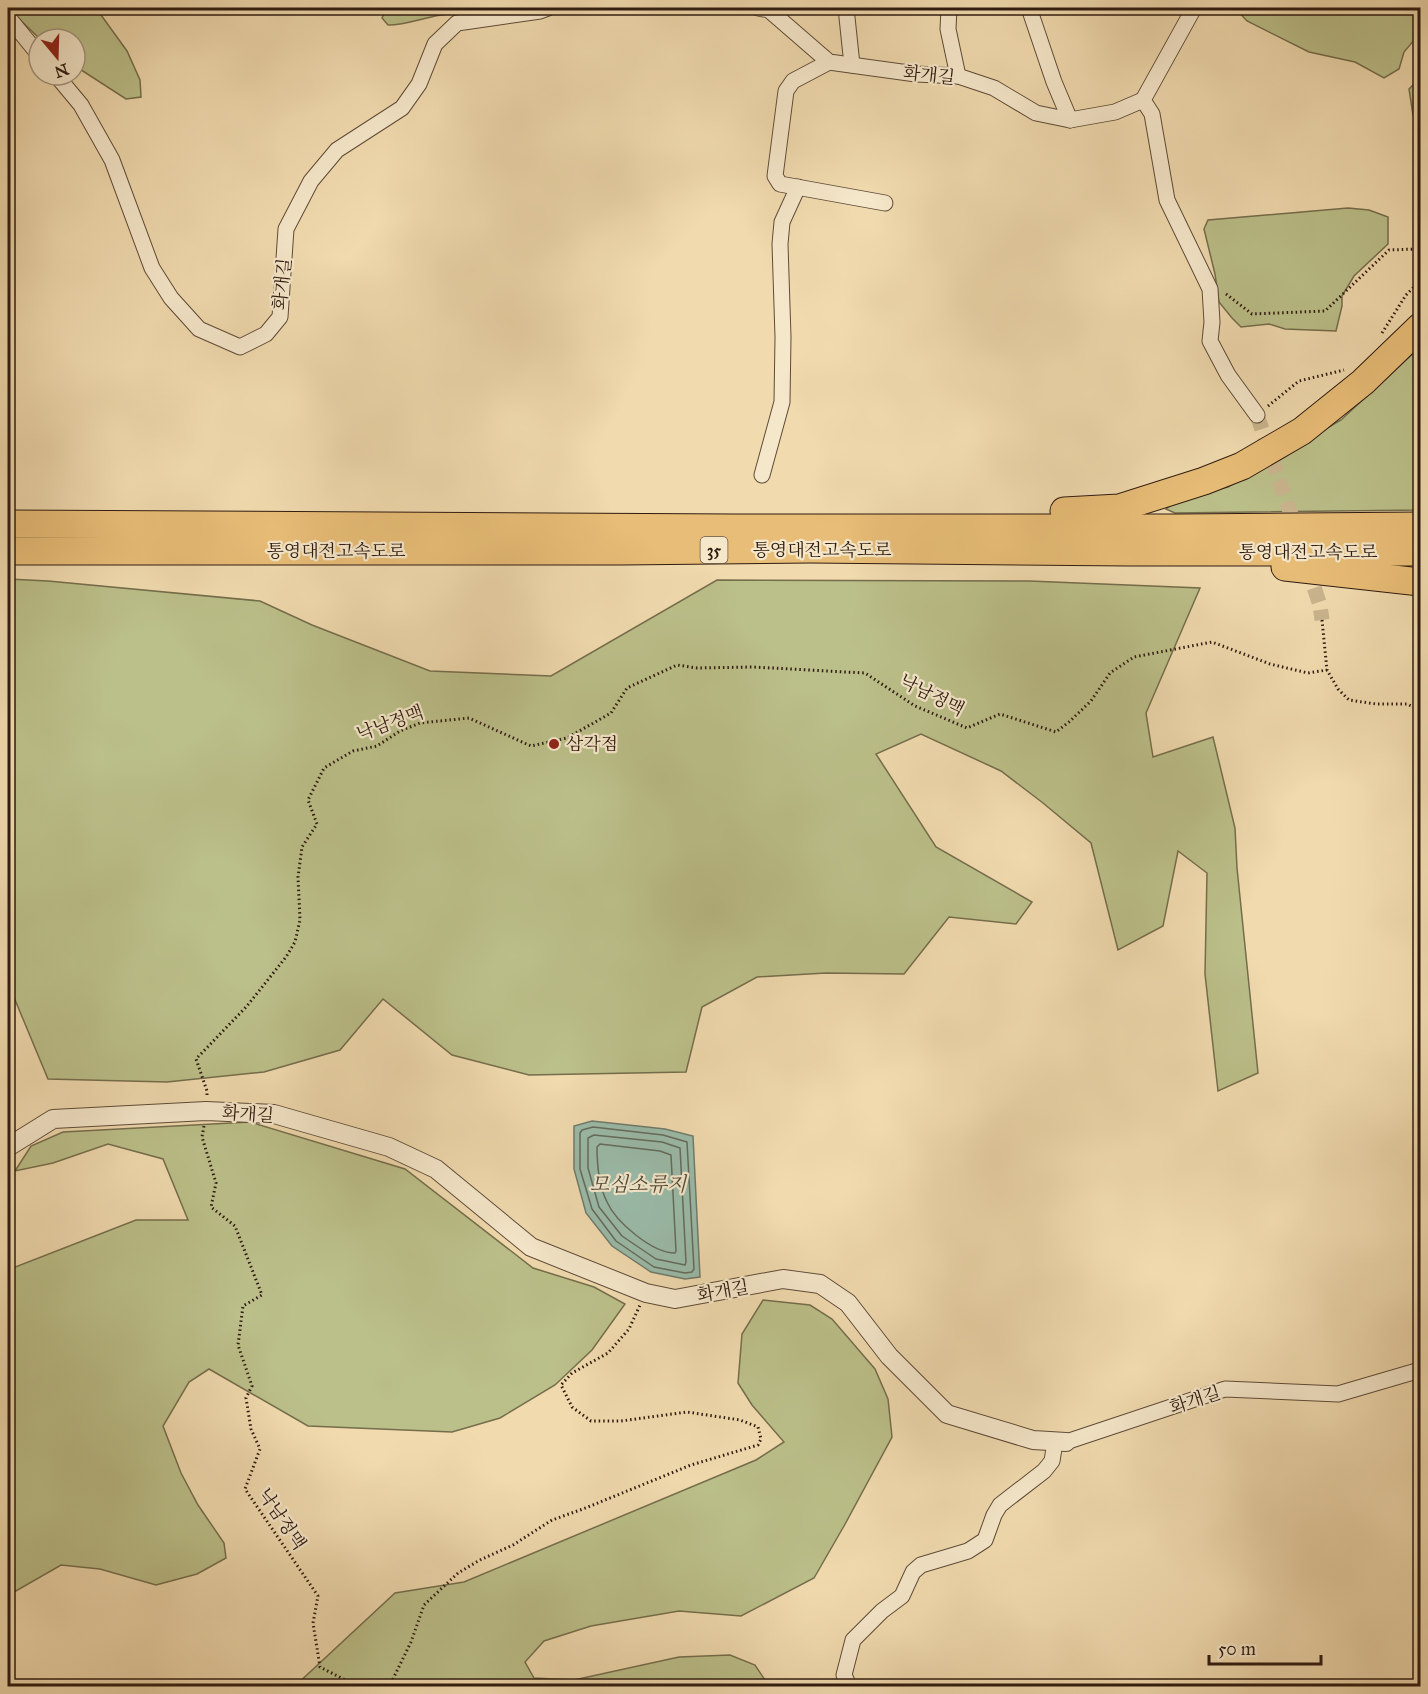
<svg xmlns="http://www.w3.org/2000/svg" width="1428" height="1694" font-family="'IM FELL Great Primer','Noto Serif KR',serif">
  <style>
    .green { fill: #bbbf89; stroke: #756d4c; stroke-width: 1.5 }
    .water { fill: #9abba9; stroke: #6f7b6c; stroke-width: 1.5 }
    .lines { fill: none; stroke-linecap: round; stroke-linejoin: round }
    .shore { stroke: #646b5c; stroke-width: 1.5 }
    .minor-tunnel { stroke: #c9b48e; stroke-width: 15; stroke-dasharray: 15 8; stroke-linecap: butt }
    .minor-casing { stroke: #5f4b38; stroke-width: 17 }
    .tertiary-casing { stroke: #5f4b38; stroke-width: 20 }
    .motorway-casing { stroke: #2f1b10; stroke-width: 29 }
    .path { stroke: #2f1b10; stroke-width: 3; stroke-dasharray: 1.5 3; stroke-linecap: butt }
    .minor { stroke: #f5e7ca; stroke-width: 15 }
    .tertiary { stroke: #f5e7ca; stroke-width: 18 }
    .motorway { stroke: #e8bd77; stroke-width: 27 }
    .poi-dot { fill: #8f2418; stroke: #f5e7ca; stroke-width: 2 }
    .labels { text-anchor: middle; stroke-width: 4.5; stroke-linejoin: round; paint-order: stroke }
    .shield { fill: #f5e7ca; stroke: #6a5848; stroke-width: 1.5 }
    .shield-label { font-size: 16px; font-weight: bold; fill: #2f1b10 }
    .street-label { font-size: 18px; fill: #2f1b10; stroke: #f5e7ca }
    .poi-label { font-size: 18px; fill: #2f1b10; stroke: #f5e7ca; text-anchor: start }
    .water-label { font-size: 20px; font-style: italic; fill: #4f4b3e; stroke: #f5e7ca }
  </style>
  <rect width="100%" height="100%" fill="#f0daae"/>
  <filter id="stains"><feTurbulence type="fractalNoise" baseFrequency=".00333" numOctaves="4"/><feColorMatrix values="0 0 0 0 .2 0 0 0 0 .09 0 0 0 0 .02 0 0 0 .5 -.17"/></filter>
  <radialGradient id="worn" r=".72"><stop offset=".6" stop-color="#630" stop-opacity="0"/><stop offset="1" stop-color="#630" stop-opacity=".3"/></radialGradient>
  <!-- green -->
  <g class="green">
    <polygon points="8,8 96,8 127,51 140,80 141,97 126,99 75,66 75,39 40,39"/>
    <path d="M387,8H499C482,13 465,12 448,14C427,16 408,25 388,25L382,18Z"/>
    <polygon points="1235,8 1420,8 1420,33 1404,52 1399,69 1384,78 1355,62 1309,52 1247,21"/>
    <polygon points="1420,78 1420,117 1413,115 1409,89"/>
    <polygon points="1348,208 1369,210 1388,217 1388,244 1354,276 1342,296 1342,306 1336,331 1285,329 1269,324 1241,327 1232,318 1219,302 1215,274 1204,229 1208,220"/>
    <polygon points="1420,347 1420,510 1175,513 1166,509 1181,498 1228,487 1341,420"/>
    <polygon points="8,579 48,581 260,601 312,625 430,671 551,676 717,580 1029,581 1200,588 1146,713 1153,757 1213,737 1235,828 1237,868 1258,1073 1218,1091 1205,974 1207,873 1178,851 1163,926 1118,950 1091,843 1043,803 1001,771 921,734 876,754 936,847 1032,902 1016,924 949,917 904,974 826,973 757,977 702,1007 686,1072 529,1075 452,1055 383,999 340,1050 264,1072 167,1082 48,1079 8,983"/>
    <polygon points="250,1122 405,1169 533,1268 594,1287 625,1304 592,1350 555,1385 500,1418 452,1432 308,1426 209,1369 189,1382 163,1426 181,1473 198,1505 224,1543 226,1558 197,1574 156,1585 100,1569 61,1565 14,1592 8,1610 8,1273 10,1269 136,1220 188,1220 163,1159 108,1144 53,1163 15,1171 31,1146 63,1132"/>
    <polygon points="763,1300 810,1305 832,1319 875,1369 888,1399 892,1437 844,1526 814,1578 741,1616 679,1611 591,1626 544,1641 525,1662 534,1678 574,1680 679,1657 730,1655 755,1665 769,1686 295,1686 395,1593 464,1582 756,1460 784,1442 752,1405 738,1383 742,1334"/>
  </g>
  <!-- water -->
  <polygon class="water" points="592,1121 665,1129 693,1136 700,1277 685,1279 651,1272 612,1246 586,1213 574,1169 574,1126"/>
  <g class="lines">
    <!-- shore -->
    <g class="shore">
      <polygon points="593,1127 663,1135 687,1142 694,1269 692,1272 685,1273 654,1267 616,1241 592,1209 580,1169 580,1133 582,1130"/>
      <polygon points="594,1135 662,1142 680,1148 686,1262 685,1265 656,1259 622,1236 599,1207 588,1168 588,1138"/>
      <path d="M600,1144L660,1151L671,1155L676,1251L675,1253C652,1253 616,1222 607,1202C599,1186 597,1164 597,1147Z"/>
    </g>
    <!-- minor-tunnel -->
    <g class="minor-tunnel">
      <polyline points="1257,415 1297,532"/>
      <polyline points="1307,566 1320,605 1322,620"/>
    </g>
    <defs>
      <g id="minor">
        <polyline points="758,8 769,10 829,62 916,74 958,76 994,88 1036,113 1070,120 1115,112 1143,100"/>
        <polyline points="846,8 852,65"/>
        <polyline points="949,8 948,29 958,76"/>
        <polyline points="1029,8 1054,82 1070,120"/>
        <polyline points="1194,8 1143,100 1152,114 1167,200 1210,289 1212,322 1210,341 1228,375 1257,415"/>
        <polyline points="8,17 39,55"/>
        <polyline points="829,62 793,81 786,91 775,176 780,184 885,203"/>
        <polyline points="56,75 81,105 112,160 152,268 171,298 199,329 240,347 266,334 280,317 286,229 311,181 337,150 402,108 419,84 435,44 457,23 540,11 548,8"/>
        <polyline points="762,475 782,402 783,337 780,244 782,222 798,187"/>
        <polyline points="1066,1442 1225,1389 1338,1394 1420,1370"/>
        <polyline points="849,1686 844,1675 853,1640 882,1611 902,1596 913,1572 921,1565 968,1551 985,1540 994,1515 1000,1505 1044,1471 1052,1461 1055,1442"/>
      </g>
      <polyline id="tertiary" points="8,1147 53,1119 206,1111 274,1114 389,1147 436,1169 531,1247 646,1293 675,1299 783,1279 820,1284 848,1303 889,1356 947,1414 1033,1440 1066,1442"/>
      <g id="motorway">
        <polyline points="1064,511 1119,508 1204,481 1242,466 1302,431 1363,382 1420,327"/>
        <polyline points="8,524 734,528 1178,528 1420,526"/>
        <polyline points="8,551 622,551 810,549 1129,552 1420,552"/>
        <polyline points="1285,567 1420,582"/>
      </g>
    </defs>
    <!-- minor casing -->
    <use href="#minor" class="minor-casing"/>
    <!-- tertiary casing -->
    <use href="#tertiary" class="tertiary-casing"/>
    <!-- motorway casing -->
    <use href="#motorway" class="motorway-casing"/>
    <!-- path -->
    <g class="path">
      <polyline points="1226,294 1252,314 1325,311 1389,250 1416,249 1420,252"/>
      <polyline points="1382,333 1406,295 1420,281"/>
      <polyline points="1268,406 1299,381 1344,370"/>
      <polyline points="1322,620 1327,670 1338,689 1349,700 1376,704 1407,704 1420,710"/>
      <polyline points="207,1095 207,1091 196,1059 247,1006 286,957 295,942 300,920 298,877 302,847 317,824 308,800 324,768 353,751 377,746 400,731 420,723 469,718 531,746 567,738 611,713 627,688 677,665 697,668 753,667 865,673 915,706 967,728 1000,714 1056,732 1069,722 1091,701 1110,673 1134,657 1212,642 1270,664 1308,673 1327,670"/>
      <polyline points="204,1126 202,1137 216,1183 211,1207 235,1226 262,1295 243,1306 238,1345 252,1386 246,1398 251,1429 260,1449 245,1489 318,1596 313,1623 320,1667 357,1686"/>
      <polyline points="387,1686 391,1683 411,1642 424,1605 458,1573 480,1560 513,1545 552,1520 583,1509 691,1465 758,1445 761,1439 758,1427 740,1420 687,1412 621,1421 591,1421 572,1407 561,1385 572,1373 608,1353 629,1329 640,1305"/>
    </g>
    <!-- minor -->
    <use href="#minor" class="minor"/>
    <!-- tertiary -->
    <use href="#tertiary" class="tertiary"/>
    <!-- motorway -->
    <use href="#motorway" class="motorway"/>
  </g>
  <!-- markers -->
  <circle class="poi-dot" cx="554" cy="744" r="6"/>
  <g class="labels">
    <!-- shield labels -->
    <rect class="shield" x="700.5" y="537" width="27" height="26" rx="4.5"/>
    <g class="shield-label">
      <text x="714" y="556">35</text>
    </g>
    <!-- street labels -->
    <g class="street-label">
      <text transform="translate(929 75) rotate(6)" y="6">화개길</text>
      <text transform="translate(282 284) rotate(-84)" y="6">화개길</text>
      <text x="822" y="556">통영대전고속도로</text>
      <text x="336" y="557">통영대전고속도로</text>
      <text x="1308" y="558">통영대전고속도로</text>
      <text transform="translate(932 695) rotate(27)" y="6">낙남정맥</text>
      <text transform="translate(390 723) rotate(-20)" y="6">낙남정맥</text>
      <text transform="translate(248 1114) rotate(4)" y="6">화개길</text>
      <text transform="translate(723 1291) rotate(-10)" y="6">화개길</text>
      <text transform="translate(1195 1400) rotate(-18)" y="6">화개길</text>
      <text transform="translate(282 1519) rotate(56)" y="6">낙남정맥</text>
    </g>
    <!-- poi labels -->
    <g class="poi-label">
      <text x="566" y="750">삼각점</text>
    </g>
    <!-- water labels -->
    <g class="water-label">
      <text x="638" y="1191">모심소류지</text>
    </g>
  </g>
  <!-- margin -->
  <rect width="1428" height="1694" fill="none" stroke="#f0daae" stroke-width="30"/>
  <rect x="9" y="9" width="1410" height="1676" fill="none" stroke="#2f1b10" stroke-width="3"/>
  <rect x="15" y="15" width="1398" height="1664" fill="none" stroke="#2f1b10" stroke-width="1.5"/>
  <!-- north arrow -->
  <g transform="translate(57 57) rotate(161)"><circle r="28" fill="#f5e7ca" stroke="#a69580" stroke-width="1.5"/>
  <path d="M0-4.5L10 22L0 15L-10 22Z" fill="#8f2418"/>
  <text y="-9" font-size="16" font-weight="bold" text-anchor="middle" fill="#2f1b10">N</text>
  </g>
  <!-- scale -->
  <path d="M1209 1655v9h112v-9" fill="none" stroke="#2f1b10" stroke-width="3"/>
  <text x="1218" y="1655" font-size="18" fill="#2f1b10" stroke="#f5e7ca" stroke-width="4.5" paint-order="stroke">50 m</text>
  <rect width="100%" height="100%" filter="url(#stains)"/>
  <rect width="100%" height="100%" fill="url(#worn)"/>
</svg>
